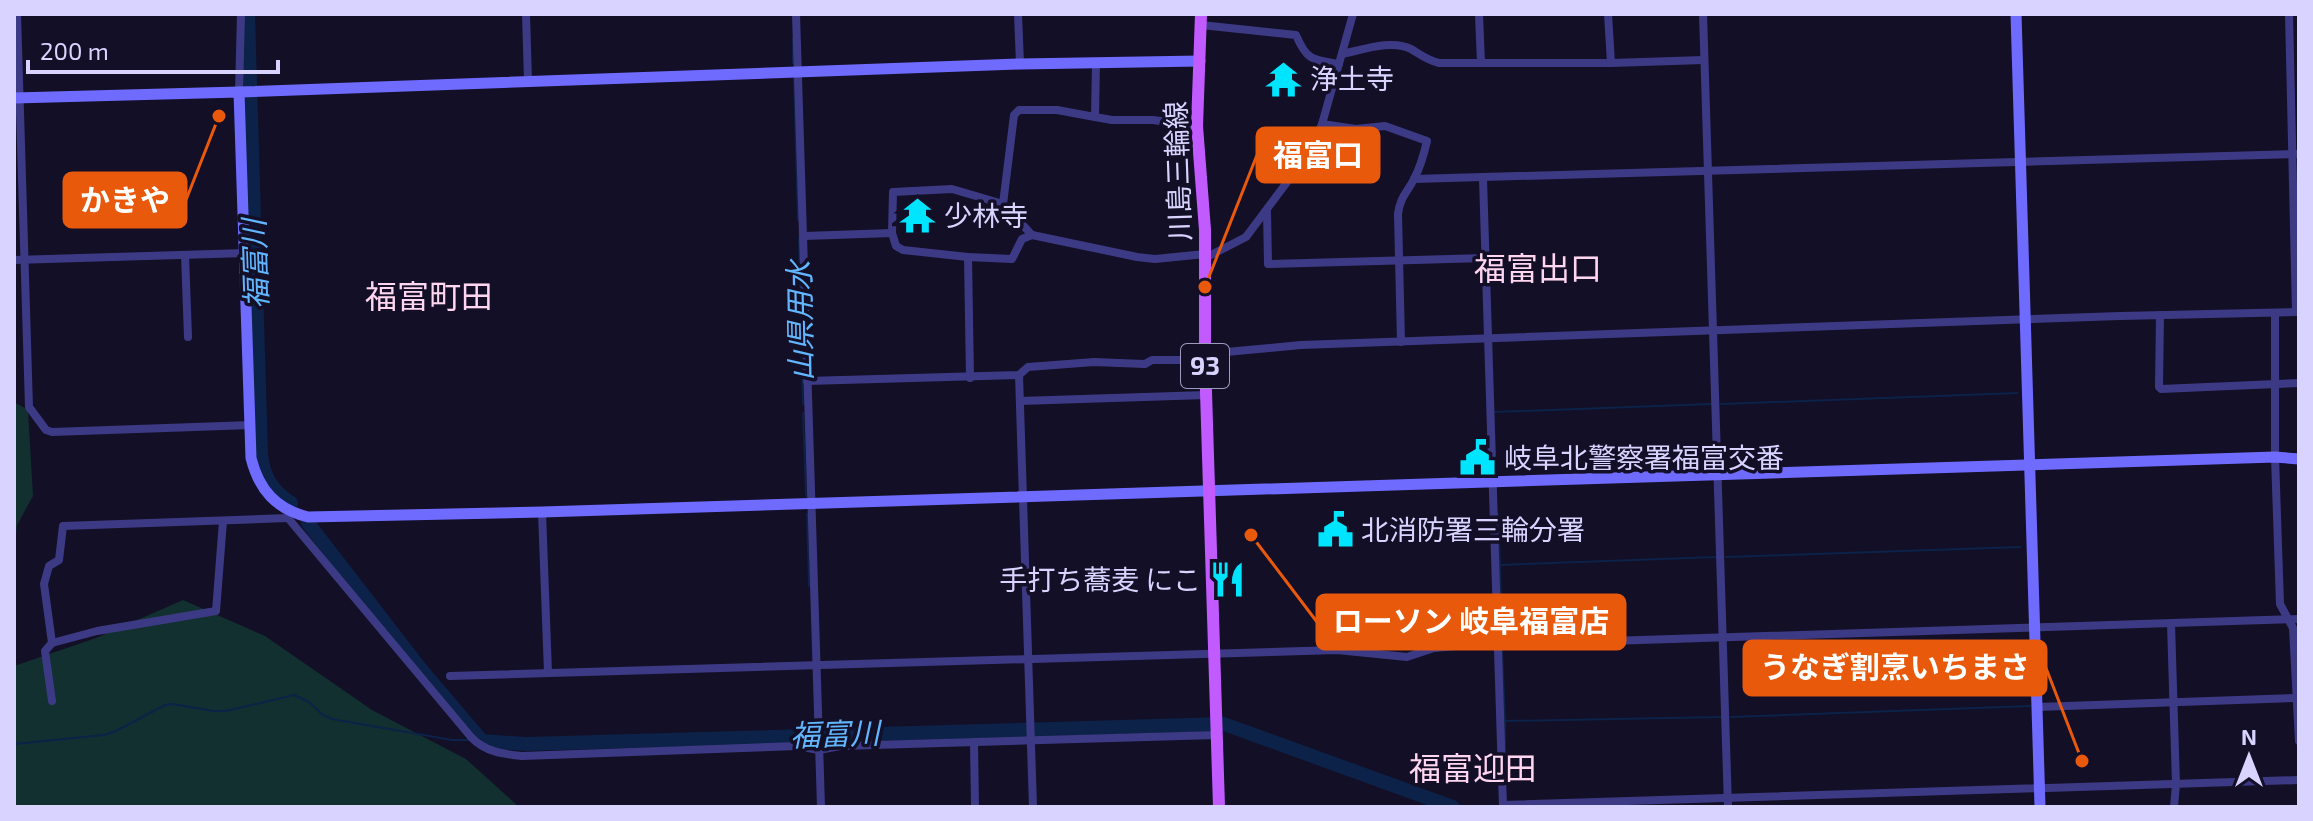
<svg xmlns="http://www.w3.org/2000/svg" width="2313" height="821" font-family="'Exo 2','Noto Sans JP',sans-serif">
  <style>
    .green { fill: #12302f }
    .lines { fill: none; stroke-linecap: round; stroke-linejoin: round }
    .stream { stroke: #0c2248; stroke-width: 2 }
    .river { stroke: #0c2248; stroke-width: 14 }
    .street { stroke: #3d3a85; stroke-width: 8 }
    .secondary { stroke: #6f6bff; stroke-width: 11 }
    .primary { stroke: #c25bff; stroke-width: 12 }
    .labels { text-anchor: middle; stroke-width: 7; stroke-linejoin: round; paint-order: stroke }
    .shield { fill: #130f26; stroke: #9e99be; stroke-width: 2 }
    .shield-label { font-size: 26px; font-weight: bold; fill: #d9d4ff }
    .poi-label { font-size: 28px; fill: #d9d4ff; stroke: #130f26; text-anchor: start }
    .street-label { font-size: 28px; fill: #d9d4ff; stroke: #130f26 }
    .water-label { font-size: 30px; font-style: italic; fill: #62b6ff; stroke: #130f26 }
    .quarter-label { font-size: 32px; fill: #ffd6f0; stroke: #130f26 }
    .leader { fill: none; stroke: #e8590c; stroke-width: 3 }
    .callout-dot { fill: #e8590c; stroke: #130f26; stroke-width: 3 }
    .callout { fill: #e8590c; stroke: #e8590c; stroke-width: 3 }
    .callout-label { font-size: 30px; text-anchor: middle; font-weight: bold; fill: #fff }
  </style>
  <rect width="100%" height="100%" fill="#130f26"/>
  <!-- green -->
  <g class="green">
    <polygon points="14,402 28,410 33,496 17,525 14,554"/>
    <polygon points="183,600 265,636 372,710 466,759 519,807 14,807 14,666 96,638"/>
  </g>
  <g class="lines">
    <!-- stream -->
    <g class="stream">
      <polyline points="793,39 793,63"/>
      <polyline points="794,78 798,220"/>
      <polyline points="799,238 803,404"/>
      <polyline points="1721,404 2017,393"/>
      <polyline points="1495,412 1711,404"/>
      <polyline points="803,413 806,496"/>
      <polyline points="807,514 809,586"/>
      <polyline points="1498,514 1500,564"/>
      <polyline points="1726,557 2020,547"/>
      <polyline points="1502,640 1500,565 1716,557"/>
      <polyline points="1502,647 1505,721"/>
      <polyline points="1731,717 2030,706"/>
      <polyline points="14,744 104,735 116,731 165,705 172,704 213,711 226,711 294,695 309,702 323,715 332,719 452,740 469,740"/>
      <polyline points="1505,758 1505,721 1721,717"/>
    </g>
    <!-- river -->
    <g class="river">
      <path d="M248,14L261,454C263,476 272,491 291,503"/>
      <polyline points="308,523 420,668 482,741 526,744 1224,724 1453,807"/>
    </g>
    <!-- street -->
    <g class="street">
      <polyline points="17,14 29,407 46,430 52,432 251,425"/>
      <polyline points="526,14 528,81"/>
      <polyline points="796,14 821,807"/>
      <polyline points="1018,14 1020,64"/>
      <polyline points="1479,14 1481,63"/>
      <polyline points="1608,14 1611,63"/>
      <polyline points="1703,14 1728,807"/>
      <polyline points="2289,14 2296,312"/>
      <path d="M1201,25L1296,35C1307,61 1313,60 1339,64"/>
      <path d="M1342,54C1362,50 1392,39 1411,49C1421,55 1427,60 1439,63H1611L1704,60"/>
      <polyline points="1096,62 1095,117 1112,120 1153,120 1197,126"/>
      <polyline points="239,92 241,14"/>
      <polyline points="1095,117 1057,110 1019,110 1014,115 1003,204 1032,235 1137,257 1155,259 1205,254"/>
      <path d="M1322,124L1356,129L1385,126L1427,141C1424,154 1420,168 1414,179C1407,193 1400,197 1398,214L1401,342"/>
      <polyline points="1414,179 2299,154"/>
      <polyline points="1483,179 1503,807"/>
      <polyline points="1267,212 1268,264 1486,258"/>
      <polyline points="892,233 893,192 952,189 1003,204"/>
      <polyline points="804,236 892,233 896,246 903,250 968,257 1012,259 1022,239 1032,235"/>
      <polyline points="185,255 188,337"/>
      <polyline points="968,257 970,378"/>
      <polyline points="1205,258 1246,237 1311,150 1322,124 1353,14"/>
      <polyline points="14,260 246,253"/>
      <polyline points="2275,313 2275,457 2280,604 2293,628 2299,741"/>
      <polyline points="2160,315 2159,387 2161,389 2299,383"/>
      <polyline points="1205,354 1301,345 2120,316 2299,312"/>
      <polyline points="1019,375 1033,807"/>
      <polyline points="807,381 1019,375 1028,367 1094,362 1145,364 1152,360 1205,360"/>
      <polyline points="1020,401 1206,395"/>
      <polyline points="542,512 548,673"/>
      <path d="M292,513L288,518L471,737C485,752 503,754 522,756L797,746L819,750L840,746L1216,735"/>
      <polyline points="2171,624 2176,784 2174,807"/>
      <polyline points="52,643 97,631 216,611 223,521"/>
      <polyline points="450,676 1337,650 1407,657 1434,648 1455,646 2299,619"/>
      <polyline points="52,701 45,651 52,643 44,584 49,566 59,560 63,526 288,518"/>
      <polyline points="2037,707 2296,698"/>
      <polyline points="974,742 975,807"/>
      <polyline points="1503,805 2299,780"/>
    </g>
    <!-- secondary -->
    <g class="secondary">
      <polyline points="2016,14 2040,807"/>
      <polyline points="239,92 1020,64 1200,61"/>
      <path d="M14,98L239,92L251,458C259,490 276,509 308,517L542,512L2275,457L2299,459"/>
    </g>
    <!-- primary -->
    <polyline class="primary" points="1201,14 1197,126 1205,230 1205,360 1219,807"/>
  </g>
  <!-- icons -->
  <defs>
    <symbol id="temple-bare" viewBox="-9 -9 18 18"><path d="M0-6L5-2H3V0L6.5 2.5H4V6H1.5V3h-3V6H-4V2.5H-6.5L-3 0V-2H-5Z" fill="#00e5ff" stroke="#130f26" stroke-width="2.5" paint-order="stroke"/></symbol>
    <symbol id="civic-bare" viewBox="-9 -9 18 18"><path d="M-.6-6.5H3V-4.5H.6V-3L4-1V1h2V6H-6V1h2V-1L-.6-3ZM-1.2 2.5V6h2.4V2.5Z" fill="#00e5ff" stroke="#130f26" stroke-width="2.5" paint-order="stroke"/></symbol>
    <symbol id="restaurant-bare" viewBox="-9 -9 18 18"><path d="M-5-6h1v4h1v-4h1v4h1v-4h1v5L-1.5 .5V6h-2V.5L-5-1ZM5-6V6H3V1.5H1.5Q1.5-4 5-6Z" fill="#00e5ff" stroke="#130f26" stroke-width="2.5" paint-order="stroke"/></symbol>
  </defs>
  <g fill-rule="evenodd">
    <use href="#temple-bare" x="1258" y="54" width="51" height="51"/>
    <use href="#temple-bare" x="892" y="190" width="51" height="51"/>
    <use href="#civic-bare" x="1452" y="432" width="51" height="51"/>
    <use href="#civic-bare" x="1310" y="504" width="51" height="51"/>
    <use href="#restaurant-bare" x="1202" y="554" width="51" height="51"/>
  </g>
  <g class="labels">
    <!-- shield labels -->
    <rect class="shield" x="1181" y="344" width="48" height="44" rx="6"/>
    <g class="shield-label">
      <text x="1205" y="375">93</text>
    </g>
    <!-- poi labels -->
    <g class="poi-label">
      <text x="1310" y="89">浄土寺</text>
      <text x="944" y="226">少林寺</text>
      <text x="1504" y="468">岐阜北警察署福富交番</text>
      <text x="1361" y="540">北消防署三輪分署</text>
      <text x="1201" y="590" text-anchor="end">手打ち蕎麦 にこ</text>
    </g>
    <!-- street labels -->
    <g class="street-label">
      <text transform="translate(1178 171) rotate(-92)" y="10">川島三輪線</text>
    </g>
    <!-- water labels -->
    <g class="water-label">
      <text transform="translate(256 264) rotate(-92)" y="10">福富川</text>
      <text transform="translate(801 321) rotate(-91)" y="10">山県用水</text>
      <text transform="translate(835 735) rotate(-2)" y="10">福富川</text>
    </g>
    <!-- quarter labels -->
    <g class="quarter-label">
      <text x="1538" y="280">福富出口</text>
      <text x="429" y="308">福富町田</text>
      <text x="1473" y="780">福富迎田</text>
    </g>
  </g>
  <!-- callouts -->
  <path class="leader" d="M1205 287L1257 155M219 116L186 200M1251 535L1317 622M2082 761L2046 668"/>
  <g class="callout-dot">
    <circle cx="1205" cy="287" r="8"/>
    <circle cx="219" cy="116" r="8"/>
    <circle cx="1251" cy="535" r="8"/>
    <circle cx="2082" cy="761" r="8"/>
  </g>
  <g class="callout">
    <rect x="1257" y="128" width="122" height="54" rx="8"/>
    <rect x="64" y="173" width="122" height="54" rx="8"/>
    <rect x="1317" y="595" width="308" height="54" rx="8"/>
    <rect x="1744" y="641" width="302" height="54" rx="8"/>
  </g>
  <g class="callout-label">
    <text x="1318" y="166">福富口</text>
    <text x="125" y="211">かきや</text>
    <text x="1471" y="632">ローソン 岐阜福富店</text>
    <text x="1895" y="678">うなぎ割烹いちまさ</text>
  </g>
  <!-- border -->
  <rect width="2313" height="821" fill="none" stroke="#d9d4ff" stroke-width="32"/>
  <!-- north arrow -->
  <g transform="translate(2249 757)" stroke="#130f26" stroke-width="6" paint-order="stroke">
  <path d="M0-6L14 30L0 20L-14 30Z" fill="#d9d4ff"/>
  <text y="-12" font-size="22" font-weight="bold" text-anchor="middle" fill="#d9d4ff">N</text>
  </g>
  <!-- scale -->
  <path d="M28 60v12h250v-12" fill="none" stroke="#d9d4ff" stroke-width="4"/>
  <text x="40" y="60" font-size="24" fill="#d9d4ff" stroke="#130f26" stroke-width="6" paint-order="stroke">200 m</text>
</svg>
